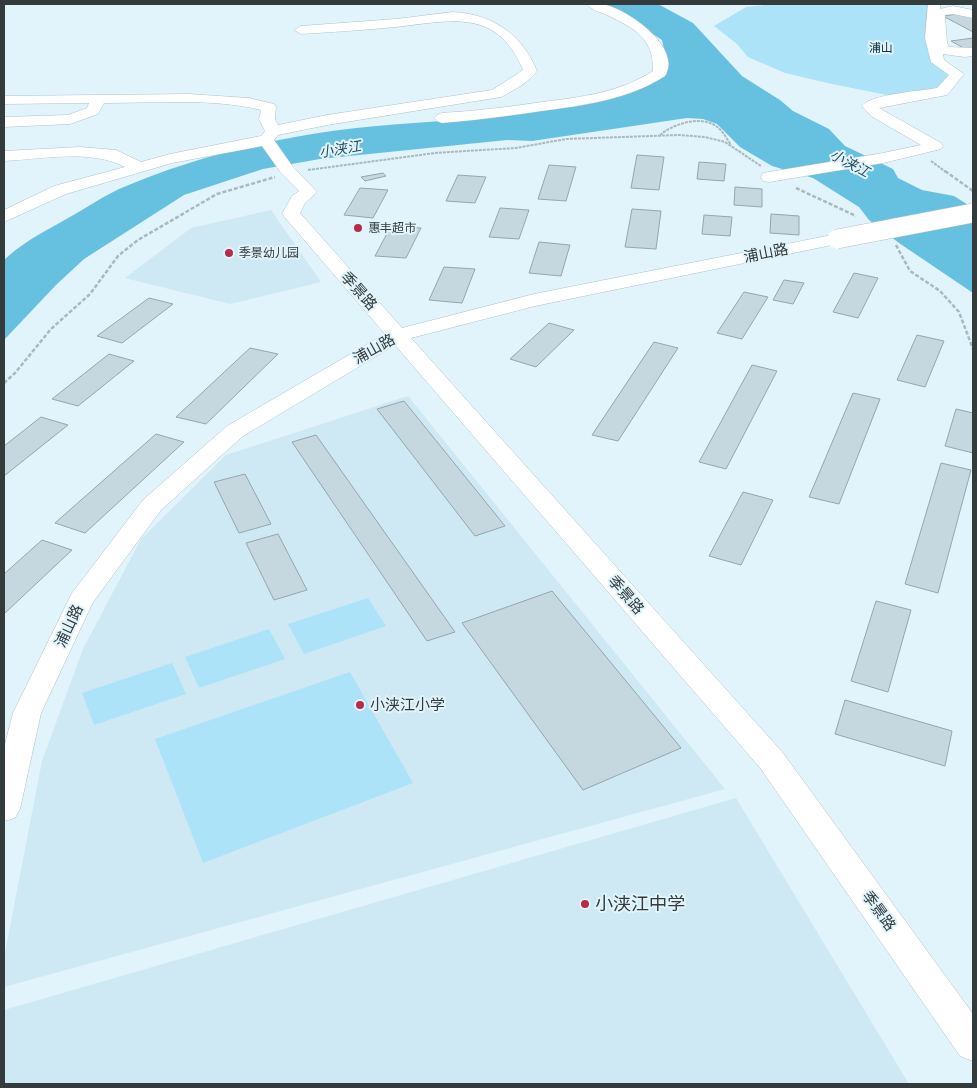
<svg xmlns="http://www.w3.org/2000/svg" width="977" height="1088" font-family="'Varela Round','Noto Sans SC',sans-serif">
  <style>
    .built { fill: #cee9f3 }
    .green { fill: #ade3f8 }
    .water { fill: #66c1e1 }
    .building { fill: #c6d8df; stroke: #95a6ad }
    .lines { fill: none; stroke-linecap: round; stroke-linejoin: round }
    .minor-casing { stroke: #b0c2c9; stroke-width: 1 }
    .path-far1 { stroke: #aab9bf; stroke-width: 2; stroke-dasharray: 3 1; stroke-linecap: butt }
    .path { stroke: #aab9bf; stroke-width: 2.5; stroke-dasharray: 4 2; stroke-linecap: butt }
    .minor { fill: #fff; fill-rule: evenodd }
    .minor-bridge-casing { stroke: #b0c2c9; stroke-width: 20; stroke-linecap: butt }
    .minor-bridge { stroke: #fff; stroke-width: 19 }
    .poi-dot { fill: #ba294a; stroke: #e1f3fb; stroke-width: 2 }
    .labels { text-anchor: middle; stroke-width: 4; stroke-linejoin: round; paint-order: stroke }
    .far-park-label { font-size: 12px; fill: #0b3744; stroke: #e1f3fb }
    .far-poi-label { font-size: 12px; fill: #333b3d; stroke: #e1f3fb; text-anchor: start }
    .far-water-label { font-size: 14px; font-style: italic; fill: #234b5a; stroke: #e1f3fb }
    .street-label { font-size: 15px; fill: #333b3d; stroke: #e1f3fb }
    .poi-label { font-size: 15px; fill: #333b3d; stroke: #e1f3fb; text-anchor: start }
    .near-poi-label { font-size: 18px; fill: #333b3d; stroke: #e1f3fb; text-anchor: start }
  </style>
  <rect width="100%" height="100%" fill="#e1f3fb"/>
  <!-- built -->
  <g class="built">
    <polygon points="271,210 321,282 230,304 125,278 191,228"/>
    <polygon points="408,396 725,789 4,987 4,958 42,761 83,649 141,539 226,455"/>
    <polygon points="736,798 909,1084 4,1084 4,1010"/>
  </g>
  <!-- green -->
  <g class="green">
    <polygon points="775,4 928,4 925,37 933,61 954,76 941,89 916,95 887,95 832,84 785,73 748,57 737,44 714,26 746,7"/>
    <polygon points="368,598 386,626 304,654 288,624"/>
    <polygon points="269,629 285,659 199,688 185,657"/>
    <polygon points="172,663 186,694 94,725 82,693"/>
    <polygon points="350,672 413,783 203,863 155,739"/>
  </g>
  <!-- water -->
  <path class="water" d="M597,4H658L693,23L742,76L780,100L793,111L829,129L845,146L893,169L898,178L922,190L954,196L973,208V293L899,243L869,220L859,207L813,178L772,166L740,147L717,124L703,119L687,118L532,141L507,140L320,159L263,169L184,195L84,259L56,285L4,340V260C23,242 47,230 70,217C86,208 102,197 119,189C211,149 314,129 414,123C449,121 484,117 519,113C569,108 624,103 667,74L666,58L662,40L629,19Z"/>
  <!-- building -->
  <g class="building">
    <polygon points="965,13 973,18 973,32 943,16"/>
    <polygon points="973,38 973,49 967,50 951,41"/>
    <polygon points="637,155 664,157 659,190 631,188"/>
    <polygon points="699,162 726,164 724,181 697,179"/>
    <polygon points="549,165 576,167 566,201 538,199"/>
    <polygon points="383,173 386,176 365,181 361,177"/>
    <polygon points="458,175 486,177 475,203 446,201"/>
    <polygon points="735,187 762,189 762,207 734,205"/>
    <polygon points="360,188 388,190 373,218 344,215"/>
    <polygon points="500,208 529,210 519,239 489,237"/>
    <polygon points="632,209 661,211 656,249 625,247"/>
    <polygon points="771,214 799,216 799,235 770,233"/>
    <polygon points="704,215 732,217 730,236 702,234"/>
    <polygon points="391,226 421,228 406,258 375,256"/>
    <polygon points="539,242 570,245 561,276 529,273"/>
    <polygon points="444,267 475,269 462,303 429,300"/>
    <polygon points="854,273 878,278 858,318 833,312"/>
    <polygon points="784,280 804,283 793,304 773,300"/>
    <polygon points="744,292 768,297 742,339 717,333"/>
    <polygon points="149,298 173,304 122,343 97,336"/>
    <polygon points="549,323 574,330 536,367 510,359"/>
    <polygon points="917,335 944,341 925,387 897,380"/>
    <polygon points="654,342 678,348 618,441 592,435"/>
    <polygon points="250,348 278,354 206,424 176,417"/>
    <polygon points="109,354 134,361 78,406 52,399"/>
    <polygon points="752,365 777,371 726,469 699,462"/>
    <polygon points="853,393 880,399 839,504 809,497"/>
    <polygon points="404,401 505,526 475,536 377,409"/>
    <polygon points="956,409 973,413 973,453 945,446"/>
    <polygon points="41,417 68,425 4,476 4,446"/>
    <polygon points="156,434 184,442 85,533 55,523"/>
    <polygon points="316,435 455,632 427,641 292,442"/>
    <polygon points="941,463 971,470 938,593 905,584"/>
    <polygon points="245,474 271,524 239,533 214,482"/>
    <polygon points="743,492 773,500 741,565 709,556"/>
    <polygon points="278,534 307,590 274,600 246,543"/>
    <polygon points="42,540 72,550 4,614 4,574"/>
    <polygon points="552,591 681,748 583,790 462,623"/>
    <polygon points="876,601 911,610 888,692 851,681"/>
    <polygon points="845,700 952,731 945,766 835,734"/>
  </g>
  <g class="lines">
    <defs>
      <g id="minor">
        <path d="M587,4C591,4 598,3 602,4C626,8 683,47 665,76C627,100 585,105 541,111C508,116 475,120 442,123L437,121L434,118L437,115L442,113C476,111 509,107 542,102C581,97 619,93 653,71C654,38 634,28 607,15C600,12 591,10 587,4Z"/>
        <path d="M928,4H940V9L953,6L973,10V18L953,14L945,15L947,43L949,47L973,48V56L965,57L943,54L944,60L964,74L947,95L879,108L941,143L943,146L941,149L883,163L769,182L763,181L761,177L763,173L883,153L921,145L871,116L862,106C870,94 922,91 937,88L949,75L931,62L925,38Z"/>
        <path d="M453,12C492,14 522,34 537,71C528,83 514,90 501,97L327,125L278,135L274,140L293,167L317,192L305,203L300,213L402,328L534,294L837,234L843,235L846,239L843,243L837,244L535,306L411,338L783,753L973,1014V1061L960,1056L761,769L395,345L243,436L161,510L93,602L41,713L20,809L15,818L4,821V748L13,713L72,593L143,500L227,426L385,334L282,214L292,196L299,191L281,173L262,146L172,163L66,194L4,222V210L54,186L125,167C93,149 40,159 4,161V151L80,147L116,150L141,162L170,154L261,136L265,131L259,119L261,110C214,98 153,103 104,103L98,114L70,124L4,127V117L68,115L87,108L89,103L4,104V96L189,94L249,98L274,104L276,107L275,119L278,125L327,115L492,90L523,70C497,7 450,21 396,27C365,30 333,32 301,34L294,30L301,26L396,19Z"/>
      </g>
    </defs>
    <!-- minor casing -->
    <use href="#minor" class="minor-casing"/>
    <!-- path-far1 -->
    <g class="path-far1">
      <path d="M660,135C673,124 700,115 716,126C723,131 727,139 731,145"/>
      <polyline points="931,161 946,172"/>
      <polyline points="308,170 435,153 516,148 566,139 679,135 705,137 725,142 761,166"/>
    </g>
    <!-- path -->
    <g class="path">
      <polyline points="945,171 973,191"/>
      <polyline points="796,188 856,216"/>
      <polyline points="896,245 910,271 940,291 959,312 973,349"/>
      <polyline points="4,383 15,373 51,329 90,294 118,256 138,240 217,194 275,177"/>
    </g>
    <!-- minor -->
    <use href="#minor" class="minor"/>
    <defs>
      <polyline id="minor-bridge" points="837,239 973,213"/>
    </defs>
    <!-- minor-bridge casing -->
    <use href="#minor-bridge" class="minor-bridge-casing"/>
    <!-- minor-bridge -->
    <use href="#minor-bridge" class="minor-bridge"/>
  </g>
  <!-- markers -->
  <g class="poi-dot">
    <circle cx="358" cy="228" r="5"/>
    <circle cx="229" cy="253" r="5"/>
    <circle cx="360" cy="705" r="5"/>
    <circle cx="585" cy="904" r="5"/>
  </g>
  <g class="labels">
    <!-- far-park labels -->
    <g class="far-park-label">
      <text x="881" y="52">浦山</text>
    </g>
    <!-- far-poi labels -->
    <g class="far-poi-label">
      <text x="368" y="232">惠丰超市</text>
      <text x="239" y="257">季景幼儿园</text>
    </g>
    <!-- far-water labels -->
    <g class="far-water-label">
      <text transform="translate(340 149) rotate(-9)" y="5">小浃江</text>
      <text transform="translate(850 163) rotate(28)" y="5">小浃江</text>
    </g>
    <!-- street labels -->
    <g class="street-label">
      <text transform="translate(766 253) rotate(-11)" y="5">浦山路</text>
      <text transform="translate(359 291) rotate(48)" y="5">季景路</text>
      <text transform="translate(374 349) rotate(-29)" y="5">浦山路</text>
      <text transform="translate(626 595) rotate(49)" y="5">季景路</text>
      <text transform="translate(69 626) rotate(-65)" y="5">浦山路</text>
      <text transform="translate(879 911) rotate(54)" y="5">季景路</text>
    </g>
    <!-- poi labels -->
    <g class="poi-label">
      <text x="370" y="710">小浃江小学</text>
    </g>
    <!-- near-poi labels -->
    <g class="near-poi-label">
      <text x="595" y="910">小浃江中学</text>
    </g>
  </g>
  <!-- border -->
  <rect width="977" height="1088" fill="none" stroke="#333b3d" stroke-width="10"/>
</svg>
